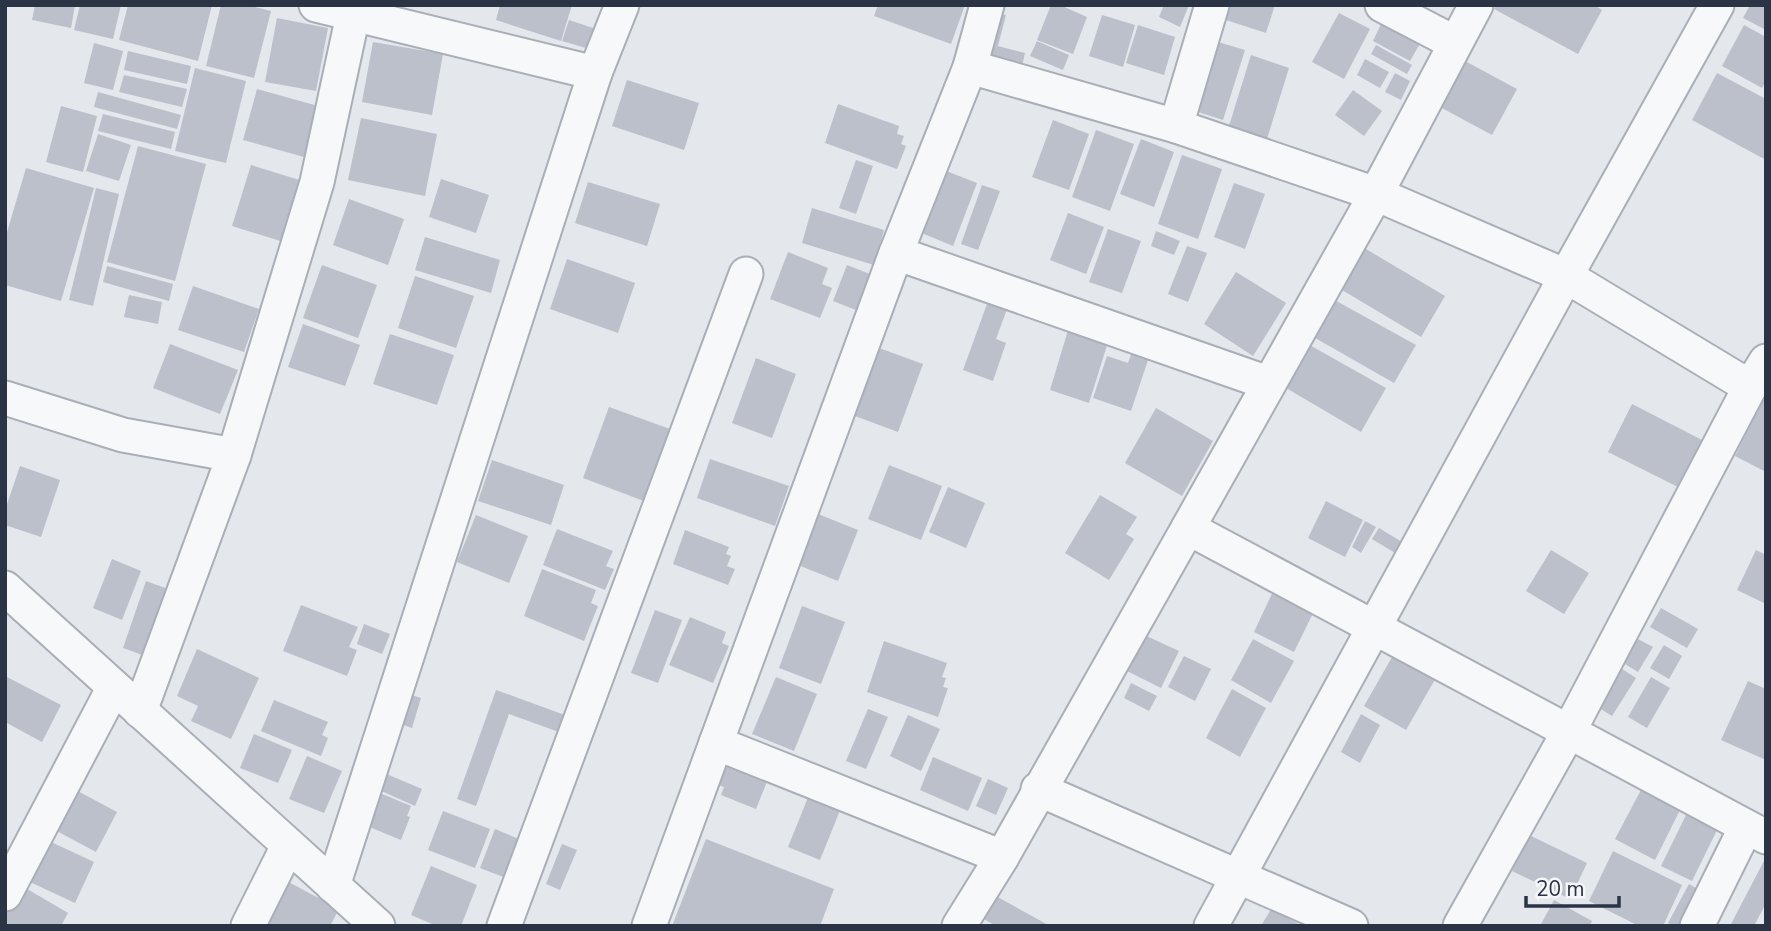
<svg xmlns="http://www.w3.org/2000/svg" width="1771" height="931" font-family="'Nunito Sans',sans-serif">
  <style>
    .building { fill: #bbc0ca }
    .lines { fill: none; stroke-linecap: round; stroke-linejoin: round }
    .minor-casing { stroke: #a9aeb7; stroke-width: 37 }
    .minor { stroke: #f7f8fa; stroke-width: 33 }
  </style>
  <rect width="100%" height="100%" fill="#e4e7ec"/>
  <!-- building -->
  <g class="building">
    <polygon points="35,5 75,5 71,28 32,20"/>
    <polygon points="80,5 121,5 113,39 74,30"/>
    <polygon points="128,5 212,5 198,61 119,40"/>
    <polygon points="221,5 247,5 271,11 254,78 206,66"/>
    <polygon points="500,5 572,5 561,41 496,20"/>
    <polygon points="878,5 965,5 951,44 874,16"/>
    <polygon points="1051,5 1060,5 1087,17 1073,54 1037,40"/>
    <polygon points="1164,5 1189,5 1180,27 1159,17"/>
    <polygon points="1230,5 1275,5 1266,33 1226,20"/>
    <polygon points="1497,5 1594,5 1602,10 1578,54 1494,9"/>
    <polygon points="1750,5 1766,5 1766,30 1743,18"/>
    <polygon points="994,12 1006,15 998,46 1025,53 1021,71 981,61"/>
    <polygon points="1339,13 1370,29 1344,79 1312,62"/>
    <polygon points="1102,15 1135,25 1123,67 1089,56"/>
    <polygon points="277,18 328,28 316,91 265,82"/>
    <polygon points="569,20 602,31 596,51 562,41"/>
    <polygon points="1382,22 1421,42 1410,61 1373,41"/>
    <polygon points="1138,25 1175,37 1164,75 1126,63"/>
    <polygon points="1744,25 1766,37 1766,81 1762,88 1722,66"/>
    <polygon points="1211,40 1245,50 1223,120 1189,109"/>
    <polygon points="1037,41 1069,55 1063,70 1030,56"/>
    <polygon points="373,42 443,54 432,115 362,102"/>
    <polygon points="94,43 123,51 113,90 84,83"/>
    <polygon points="1376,45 1412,65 1407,74 1371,54"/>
    <polygon points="128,51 191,66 187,84 124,70"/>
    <polygon points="1251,55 1289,68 1266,142 1228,129"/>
    <polygon points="1365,59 1389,72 1380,88 1357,75"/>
    <polygon points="1465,61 1517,89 1492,135 1440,107"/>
    <polygon points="195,68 246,81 226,163 175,151"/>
    <polygon points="1395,73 1410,81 1401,100 1385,92"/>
    <polygon points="1717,73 1766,99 1766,160 1692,120"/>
    <polygon points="124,75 187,89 182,107 119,92"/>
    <polygon points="627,80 699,103 684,150 612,126"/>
    <polygon points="257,89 318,106 304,157 243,140"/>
    <polygon points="1353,90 1382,111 1364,136 1335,115"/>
    <polygon points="98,92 181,115 177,129 94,107"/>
    <polygon points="838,104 899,126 897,134 904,136 901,144 906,146 897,169 825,143"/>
    <polygon points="61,106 97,116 83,172 46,162"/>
    <polygon points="103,114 175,132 171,149 98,131"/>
    <polygon points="361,118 437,134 425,196 348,180"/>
    <polygon points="1053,120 1089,134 1069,190 1032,177"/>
    <polygon points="1096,130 1134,144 1110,211 1072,197"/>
    <polygon points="98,134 131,145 119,181 86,171"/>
    <polygon points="1141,139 1174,152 1154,207 1120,194"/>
    <polygon points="138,146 206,164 175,281 107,262"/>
    <polygon points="1182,155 1222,169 1198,239 1158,224"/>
    <polygon points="856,160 873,166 856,214 839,208"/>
    <polygon points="251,165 306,182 287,243 232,226"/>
    <polygon points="936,167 977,183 953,246 912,229"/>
    <polygon points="26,168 94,188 61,301 5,285 5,239"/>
    <polygon points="441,179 489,195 476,233 429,217"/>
    <polygon points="588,182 660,204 647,246 575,223"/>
    <polygon points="1234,183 1265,194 1245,249 1214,237"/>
    <polygon points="982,185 1000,191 978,250 961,244"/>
    <polygon points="96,188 119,194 93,306 69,300"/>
    <polygon points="349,199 404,219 388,265 333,245"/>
    <polygon points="812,208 884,230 874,265 802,243"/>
    <polygon points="1068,213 1104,227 1086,274 1050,260"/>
    <polygon points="1108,229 1141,241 1122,293 1089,282"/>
    <polygon points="1156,231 1180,241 1174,255 1151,246"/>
    <polygon points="425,237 500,260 491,293 415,270"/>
    <polygon points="1187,246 1207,253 1188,302 1168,294"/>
    <polygon points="1361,246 1445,296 1421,337 1337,287"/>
    <polygon points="788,252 828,268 822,284 832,288 820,318 770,299"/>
    <polygon points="567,259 635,283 618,333 550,309"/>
    <polygon points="322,265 377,285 358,338 303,318"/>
    <polygon points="847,265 870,274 856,310 833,301"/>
    <polygon points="107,266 173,284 169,301 103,282"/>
    <polygon points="1236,272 1286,303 1253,356 1204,324"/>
    <polygon points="415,276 474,296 456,348 398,328"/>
    <polygon points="193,286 259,309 244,352 178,330"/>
    <polygon points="991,293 1010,301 996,339 1006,343 993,381 963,370"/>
    <polygon points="129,295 162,302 158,324 124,317"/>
    <polygon points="1331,298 1416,345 1394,383 1310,335"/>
    <polygon points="303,324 360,345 345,386 288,367"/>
    <polygon points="1069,327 1109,339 1089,403 1050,390"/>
    <polygon points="390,334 454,355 437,405 373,384"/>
    <polygon points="1306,343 1386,388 1361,432 1281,385"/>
    <polygon points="170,344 238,370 220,414 153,388"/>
    <polygon points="1134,346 1151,351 1131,411 1093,398 1107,356 1128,363"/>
    <polygon points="879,348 923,364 898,432 855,416"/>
    <polygon points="756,358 796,374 772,438 732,423"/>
    <polygon points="1764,398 1766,399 1766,472 1735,456"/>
    <polygon points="1632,404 1708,443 1684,490 1608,452"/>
    <polygon points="609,407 684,434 657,506 583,478"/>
    <polygon points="1156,408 1213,441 1182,496 1125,463"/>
    <polygon points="710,459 789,486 775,526 697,498"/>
    <polygon points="492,460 564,485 551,525 478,501"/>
    <polygon points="889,465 942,486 921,540 868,519"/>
    <polygon points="20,466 60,480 41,537 5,525 5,510"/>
    <polygon points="948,487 985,503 966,548 929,532"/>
    <polygon points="1100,495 1137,517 1126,534 1134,539 1109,580 1065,553"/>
    <polygon points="1326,501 1363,520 1345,557 1308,538"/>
    <polygon points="813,512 858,530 838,581 793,563"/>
    <polygon points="476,515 528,536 509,583 457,562"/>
    <polygon points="1365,521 1376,527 1361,553 1352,547"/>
    <polygon points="1379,528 1402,542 1395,553 1372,539"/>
    <polygon points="557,529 613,551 606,566 614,569 605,590 543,565"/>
    <polygon points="685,530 729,547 726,554 731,556 727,566 735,569 728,585 673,564"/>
    <polygon points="1551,550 1589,573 1564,614 1526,591"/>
    <polygon points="1756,550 1766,555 1766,604 1737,590"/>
    <polygon points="112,559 141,571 122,620 93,608"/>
    <polygon points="542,569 596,590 591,603 598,606 584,641 524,616"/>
    <polygon points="146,581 171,590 148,657 123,648"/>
    <polygon points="1276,585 1317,605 1294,652 1254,632"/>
    <polygon points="301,605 358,627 349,647 357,650 347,676 283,651"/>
    <polygon points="802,606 845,622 821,684 779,668"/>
    <polygon points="1661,608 1698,629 1687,648 1650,627"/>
    <polygon points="655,610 682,620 658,683 631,673"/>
    <polygon points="690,617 726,632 722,643 729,646 713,683 669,665"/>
    <polygon points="364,624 390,634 382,654 357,644"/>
    <polygon points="1140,633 1179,651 1161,688 1123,669"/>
    <polygon points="1636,638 1653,647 1638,672 1622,662"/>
    <polygon points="1253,639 1294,661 1271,703 1231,680"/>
    <polygon points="884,641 947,663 942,677 946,678 943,687 948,688 938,717 867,692"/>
    <polygon points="1399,645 1441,669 1406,730 1364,706"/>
    <polygon points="1664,645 1682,656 1669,679 1650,668"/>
    <polygon points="197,649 259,678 231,739 191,721 198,706 177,696"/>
    <polygon points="1184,656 1211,669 1195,701 1168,687"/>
    <polygon points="1619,667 1636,678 1612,716 1596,706"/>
    <polygon points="5,676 61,705 42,742 5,722"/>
    <polygon points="776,677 817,694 794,751 752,734"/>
    <polygon points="1651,677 1670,688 1647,728 1628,717"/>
    <polygon points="1748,681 1766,689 1766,760 1721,740"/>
    <polygon points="1131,683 1157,696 1149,711 1124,698"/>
    <polygon points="1232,689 1266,708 1240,757 1206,738"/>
    <polygon points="496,690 573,718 567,735 509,714 476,806 457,799"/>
    <polygon points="405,693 421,698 412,728 395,722"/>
    <polygon points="274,700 328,722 322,735 328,738 321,756 261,731"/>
    <polygon points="868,709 888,717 866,769 846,761"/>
    <polygon points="1361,714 1380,725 1360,763 1341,752"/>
    <polygon points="908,715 940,729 921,771 890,756"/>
    <polygon points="254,734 292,750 278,783 240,768"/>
    <polygon points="717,753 770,774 756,809 721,795 724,787 706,780"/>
    <polygon points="307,756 342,771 324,813 289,799"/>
    <polygon points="933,757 982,778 968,811 920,790"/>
    <polygon points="384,773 422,789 415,806 377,789"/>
    <polygon points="988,779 1008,788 996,815 976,806"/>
    <polygon points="59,781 117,812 96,852 38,821"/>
    <polygon points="1642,788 1681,808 1655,860 1615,839"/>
    <polygon points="375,791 411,806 407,816 410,817 401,840 362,824"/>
    <polygon points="809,795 841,808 820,860 788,847"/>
    <polygon points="443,811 490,829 475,868 428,850"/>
    <polygon points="1687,813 1718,828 1692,881 1661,866"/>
    <polygon points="495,829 526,842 511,880 480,868"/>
    <polygon points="34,834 94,862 75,903 15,875"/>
    <polygon points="1529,835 1587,863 1570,899 1512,871"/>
    <polygon points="706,839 834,889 820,926 672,926"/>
    <polygon points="562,844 577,850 560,890 546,884"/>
    <polygon points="1613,851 1682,885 1663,926 1639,926 1589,901"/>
    <polygon points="1766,857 1766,903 1754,926 1730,926"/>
    <polygon points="431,866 477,885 461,926 437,926 411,915"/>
    <polygon points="283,879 339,909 330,926 263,926"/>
    <polygon points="17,883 68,913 61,926 5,926 5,903"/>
    <polygon points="1689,884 1709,895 1692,926 1673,926 1668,923"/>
    <polygon points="994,895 1050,926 996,926 982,918"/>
    <polygon points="1554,900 1592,921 1590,926 1540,926"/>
    <polygon points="1271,909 1302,926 1261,926"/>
  </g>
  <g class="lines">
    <defs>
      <g id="minor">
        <polyline points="316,5 595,73"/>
        <polyline points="987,5 970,67 1176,126 1376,194 1566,276 1750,387 1766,361"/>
        <polyline points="1382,5 1455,43"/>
        <polyline points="1476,5 1376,194 1188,528 1766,837"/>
        <polyline points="1176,126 1212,5"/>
        <polyline points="896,253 970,67"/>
        <polyline points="5,398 123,435 234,455 140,711"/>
        <polyline points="234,455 317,182 353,15"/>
        <polyline points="5,588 378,926"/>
        <polyline points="716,743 896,253 1268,383"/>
        <polyline points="1038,789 1351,926"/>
        <polyline points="333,886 595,73 622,5"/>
        <polyline points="5,894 114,687"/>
        <polyline points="248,926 288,846"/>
        <polyline points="504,926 746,274"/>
        <polyline points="649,926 716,743 1002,857"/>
        <polyline points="959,926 1002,857 1188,528"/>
        <polyline points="1211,926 1566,276 1717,5"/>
        <polyline points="1460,926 1568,733 1750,387"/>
        <polyline points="1697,926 1746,827"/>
      </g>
    </defs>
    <!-- minor casing -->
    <use href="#minor" class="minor-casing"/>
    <!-- minor -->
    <use href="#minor" class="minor"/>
  </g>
  <!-- border -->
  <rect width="1771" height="931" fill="none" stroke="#2b3445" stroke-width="14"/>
  <!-- scale -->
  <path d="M1526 896v10h93v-10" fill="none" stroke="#2b3445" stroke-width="3.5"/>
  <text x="1536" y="896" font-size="21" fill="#2b3445" stroke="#f4f6f9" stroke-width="5" paint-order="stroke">20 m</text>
</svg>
